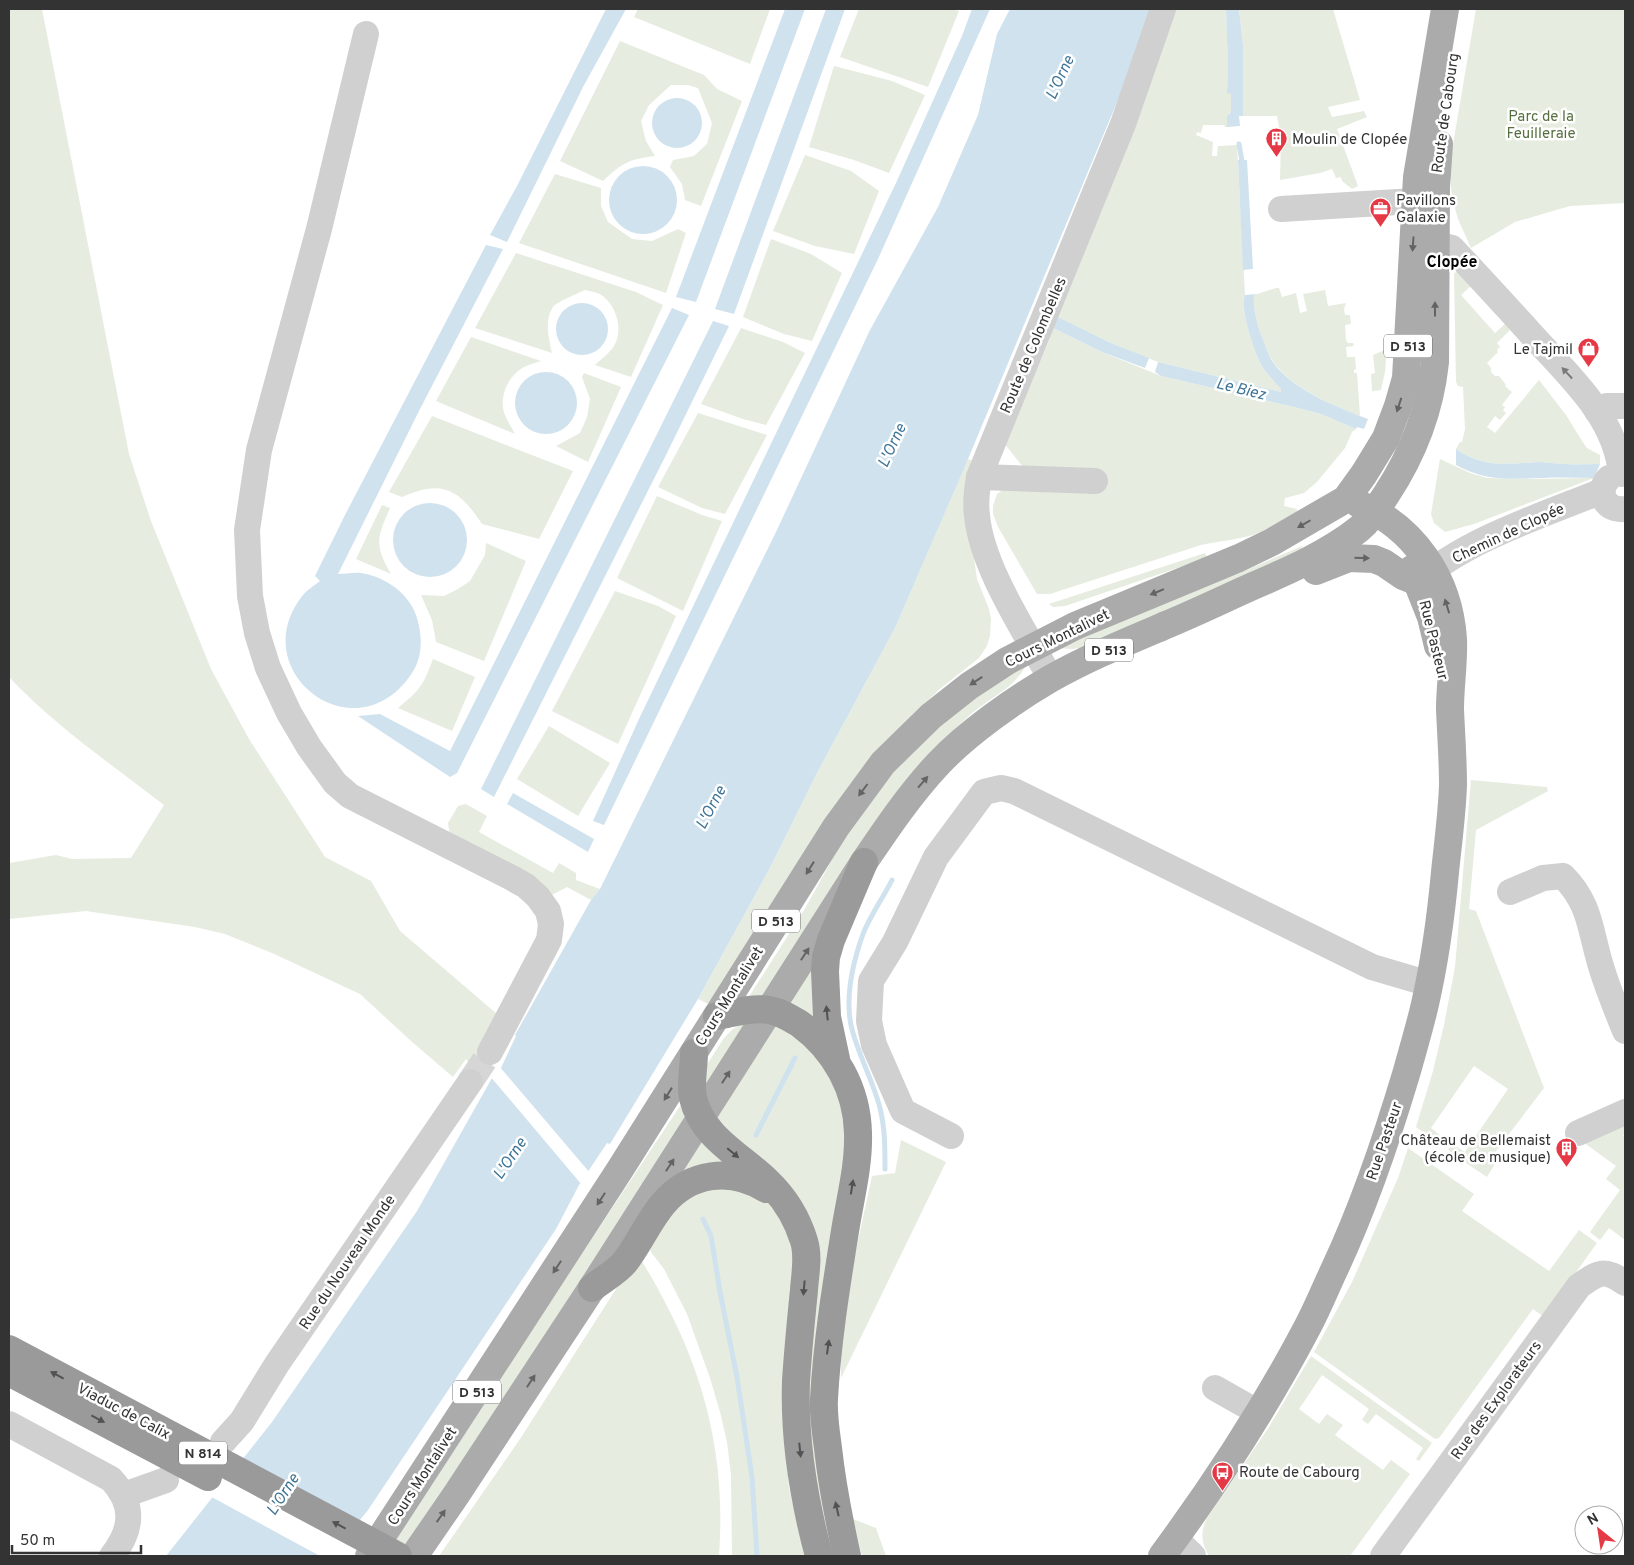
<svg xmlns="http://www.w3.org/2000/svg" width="1634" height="1565" font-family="Overpass,sans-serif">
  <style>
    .green { fill: #e6ecdf }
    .water { fill: #cfe2ee }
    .pier { fill: #fff }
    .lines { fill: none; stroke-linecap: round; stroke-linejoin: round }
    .stream { stroke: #cfe2ee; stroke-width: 5 }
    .minor-tunnel { stroke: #d6d6d6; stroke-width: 26; stroke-dasharray: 26 13; stroke-linecap: butt }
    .minor { stroke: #d0d0d0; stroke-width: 26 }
    .major { stroke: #ababab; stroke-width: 28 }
    .highway { stroke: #9a9a9a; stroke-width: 28 }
    .highway-bridge { stroke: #9a9a9a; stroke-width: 28 }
    .oneway { fill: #636363 }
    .oneway2 { fill: #7a7a7a }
    .oneway3 { fill: #525252 }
    .labels { text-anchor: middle; stroke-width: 5; stroke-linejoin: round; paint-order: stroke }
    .shield { fill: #fff; stroke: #707070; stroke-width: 1 }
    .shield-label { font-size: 14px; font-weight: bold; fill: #333 }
    .street-label { font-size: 15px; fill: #333; stroke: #fff }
    .park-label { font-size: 15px; fill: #56703f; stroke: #fff }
    .poi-label { font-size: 15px; fill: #333; stroke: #fff; text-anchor: start }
    .water-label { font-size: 16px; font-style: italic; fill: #3f7597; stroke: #fff }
    .neighbourhood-label { font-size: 16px; font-weight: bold; fill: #000; stroke: #fff }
  </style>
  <rect width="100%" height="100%" fill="#fff"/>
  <!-- green -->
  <g class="green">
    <path d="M9,9H42L129,454L151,521L211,669L249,739L325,857L371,881L400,931L497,1014L485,1044L472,1066L466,1059L453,1077L411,1041L360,994L272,953L225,934L195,927L86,911L9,919V863L56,855L72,859L131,858L164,805C111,764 55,726 9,677Z"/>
    <polygon points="638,9 770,9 750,64 634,17"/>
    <polygon points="859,9 951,9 959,11 928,87 840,57"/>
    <path d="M1173,9H1226L1228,69L1227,93H1231V112L1227,116V127H1225L1224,125H1203L1201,133L1197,132L1196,135L1213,142L1212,156H1217L1218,146L1237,145L1245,295C1239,307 1255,356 1263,368C1268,375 1275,382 1281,389V392L1158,362L1111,343L1056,316Z"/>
    <polygon points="1239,9 1333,9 1360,100 1328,107 1332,117 1364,111 1367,117 1337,129 1358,186 1352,189 1342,181 1341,177 1336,178 1332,169 1320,173 1280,180 1281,139 1277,116 1243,116 1243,45"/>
    <polygon points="1476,9 1625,9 1625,203 1570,206 1515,222 1471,248 1458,219 1452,197 1450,174 1452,150"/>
    <path d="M620,41L704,75L717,89L742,101L701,206L685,200L682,184L670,167L673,160L694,156L707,144L712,123L698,88L688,85H671L649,105L641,121L646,141L655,156C629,159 622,163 603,181L560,161Z"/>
    <polygon points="834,66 892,81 925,95 889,173 854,160 809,147"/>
    <polygon points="805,155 851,171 879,191 854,254 815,246 773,231"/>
    <polygon points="555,174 601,188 601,206 608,222 632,239 652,241 678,229 686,233 666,293 519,243"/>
    <polygon points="771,239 811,254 842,273 812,341 784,334 743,317"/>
    <path d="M516,253L636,292L663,305L631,377L595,365C600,360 607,355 612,349C625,332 617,305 600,294C596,292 589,291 585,290C577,294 558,301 553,307C544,320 549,340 552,353L475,328Z"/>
    <path d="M1456,272H1458L1471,286L1461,295L1495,333L1505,324L1510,330L1497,343L1500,347L1497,350L1498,352L1487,363L1491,368V372L1495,376H1499L1506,385L1505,386L1512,392L1502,405L1505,407L1503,410L1506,413L1500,420L1495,416L1487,427L1495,433L1539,380L1566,415L1584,444L1587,448L1600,455V464C1589,464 1577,465 1565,464C1556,464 1547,462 1538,462C1507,464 1483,468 1456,449L1460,442H1462L1465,429L1463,387L1458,386L1456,382L1454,274Z"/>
    <path d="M1276,288H1279L1282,297L1296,293L1300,313L1307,311L1303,294L1325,290L1328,306L1346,303L1344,309L1345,315H1350L1351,324L1345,325L1346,340L1348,343H1353L1354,346L1346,347L1347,357H1355L1356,369L1354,370V373H1357L1360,416C1332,406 1286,385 1271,358C1267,352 1265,344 1262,337C1257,324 1253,309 1254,295Z"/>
    <path d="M1051,327L1102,352L1161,376L1294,407L1321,414L1356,429L1352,432L1345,448L1317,482L1304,493L1285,498L1284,506L1297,509V512C1280,522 1260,535 1240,538C1227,541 1214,542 1201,545L1050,594H1037L998,527L993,514V506L997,494L1004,489L1023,467L1004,443L1049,341Z"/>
    <polygon points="741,328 783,342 805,353 766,425 743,419 701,404"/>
    <path d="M471,337L541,361C536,363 530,364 526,366C509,374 499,395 504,413C507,420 511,427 515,434L436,401Z"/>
    <polygon points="1387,349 1385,372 1381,390 1372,391 1371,374 1375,373 1373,355"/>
    <polygon points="584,373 621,387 588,462 556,446 580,433 587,417 590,399 582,377"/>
    <polygon points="698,413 767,435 725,514 702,508 658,487"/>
    <path d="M432,416L573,471L539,539L482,524C459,489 442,479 402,497L389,492Z"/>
    <polygon points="968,459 976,462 970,530 977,579 989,609 991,619 990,636 987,646 979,658 941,688 908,719 713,1006 698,999 771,866 817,773 895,628"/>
    <polygon points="1440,459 1470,473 1487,478 1516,479 1594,478 1474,524 1445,532 1434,523 1431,514"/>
    <polygon points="657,496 702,515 722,521 683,611 617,578"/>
    <path d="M382,505L390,508C377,538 374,544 391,574L356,559Z"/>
    <polygon points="486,543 526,561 484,661 436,642 432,620 421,595 444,596 458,589 470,581 485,555"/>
    <polygon points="1302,546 1302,554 1087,647 1072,649 1056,648 1168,598 1235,575"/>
    <polygon points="1205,553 1207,558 1065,606 1053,607 1049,604"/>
    <polygon points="615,591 658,606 676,616 618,744 552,711"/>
    <path d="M1030,658C1018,684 1003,690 980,707C970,714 960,724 951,733L764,1004L743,1006L803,912L859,811L917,742Z"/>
    <path d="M433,659L475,677L452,731L398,708C419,691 423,686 433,659Z"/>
    <polygon points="549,726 610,763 578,816 517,779"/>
    <polygon points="1471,780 1547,787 1548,791 1476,830 1469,909 1476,911 1544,1088 1493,1155 1498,1159 1487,1177 1451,1153 1448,1149 1454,1145 1465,1152 1508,1089 1474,1066 1431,1128 1441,1136 1440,1141 1434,1141 1416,1127 1433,1071 1444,1025 1455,967"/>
    <polygon points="466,804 487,816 479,832 553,873 559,863 576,873 576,880 600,889 591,900 567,887 548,897 450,836 448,823 458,806"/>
    <polygon points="834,926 825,1027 786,1002"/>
    <polygon points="774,1021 808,1038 851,1117 825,1315 841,1556 824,1556 802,1421 814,1263 711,1124"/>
    <polygon points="747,1022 702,1102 699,1077 724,1038 733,1029"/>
    <polygon points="686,1097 692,1117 405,1556 381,1556"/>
    <polygon points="1625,1125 1625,1134 1623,1135 1625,1139 1625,1240 1609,1228 1600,1240 1590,1232 1620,1190 1606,1179 1616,1166 1583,1142"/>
    <polygon points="703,1134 739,1166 679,1177"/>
    <polygon points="901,1140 946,1162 841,1378 841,1319 872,1176 895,1173"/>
    <polygon points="1408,1148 1474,1194 1462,1211 1549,1271 1579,1230 1597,1243 1544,1317 1533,1309 1439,1438 1435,1439 1314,1352 1352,1282 1398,1178"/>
    <polygon points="693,1189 753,1189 780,1210 793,1252 793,1296 782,1400 789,1488 805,1556 732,1556 731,1475 727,1442 720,1412 710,1378 687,1314 664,1269 651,1252 650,1247 665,1212"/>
    <path d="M640,1258C699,1354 727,1443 719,1556H439L520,1439L625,1275Z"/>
    <path d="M1311,1356L1432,1443L1419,1461L1416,1459L1423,1448L1376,1414L1368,1424L1362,1420L1369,1409L1322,1375L1299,1409L1319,1424L1327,1414L1343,1425L1335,1435L1383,1470L1391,1460L1410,1474L1350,1556H1209C1201,1543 1200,1532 1207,1518L1269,1427Z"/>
    <polygon points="853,1519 876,1528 886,1556 862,1556"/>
  </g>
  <!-- water -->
  <g class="water">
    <polygon points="606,9 626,9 583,87 507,242 490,235 517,186"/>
    <polygon points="785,9 805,9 696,302 676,297"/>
    <polygon points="826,9 845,9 734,314 715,309"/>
    <polygon points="972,9 990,9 878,259 604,825 593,821 639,719 896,183 962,36"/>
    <polygon points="1010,9 1151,9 1125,83 963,471 895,628 817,773 771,866 732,937 698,999 610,1144 607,1143 579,1185 556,1229 368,1510 331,1556 166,1556 272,1422 417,1211 492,1078 501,1068 516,1036 515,1035 591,900 600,889 776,532 870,330 938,207 978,115 997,34"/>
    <polygon points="1226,9 1239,9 1243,45 1243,116 1239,116 1240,126 1227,127 1227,116 1231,112 1231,94 1227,93 1228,69"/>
    <circle cx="677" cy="123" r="25"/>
    <polygon points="1238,160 1247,160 1253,269 1243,270"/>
    <circle cx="643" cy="200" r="34"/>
    <path d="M486,245L503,249L420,409L338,574C345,574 354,572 361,573C381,576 403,589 413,608C422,627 425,654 412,673C356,758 242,671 303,595C307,590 315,585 320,581L315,576L346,513Z"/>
    <path d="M1257,294L1254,295C1253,309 1257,324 1262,337C1265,344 1267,352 1271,359C1288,388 1338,408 1368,419L1364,429L1357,427L1356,429L1321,414L1294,407L1161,376L1155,372L1158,362L1281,392V389C1275,382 1268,375 1263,368C1255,356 1239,307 1245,295Z"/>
    <circle cx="582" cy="329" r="26"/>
    <polygon points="672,308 689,315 457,773 450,777 358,716 380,714 450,751"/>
    <polygon points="1056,316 1111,343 1149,358 1145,368 1102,352 1051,327"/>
    <polygon points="713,321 729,326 667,453 494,797 481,789"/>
    <circle cx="546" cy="403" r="31"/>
    <path d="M1456,449C1483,468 1507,464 1538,462C1547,462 1556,464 1565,464C1577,465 1589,464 1600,464L1594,478C1577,478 1560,477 1543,478C1509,479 1488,482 1456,465Z"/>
    <circle cx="430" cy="540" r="37"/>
    <polygon points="513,793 594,839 588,852 507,804"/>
  </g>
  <!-- pier -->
  <g class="pier">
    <polygon points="499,1066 590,1173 582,1185 490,1076"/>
    <polygon points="239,1460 360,1524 335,1556 320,1556 283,1536 210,1496"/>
  </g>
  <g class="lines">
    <!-- stream -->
    <g class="stream">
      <polyline points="1239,144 1243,167"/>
      <polyline points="756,1135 795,1058"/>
      <path d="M885,1169C885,1148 885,1128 880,1108C873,1080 857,1053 851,1025C845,995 853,962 863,934C870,916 883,898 892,880"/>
      <polyline points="703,1219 711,1236 720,1292 737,1377 752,1477 757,1556"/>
    </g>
    <!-- minor-tunnel -->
    <polyline class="minor-tunnel" points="470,1082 490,1052"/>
    <!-- minor -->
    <g class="minor">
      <polyline points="366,34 319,229 259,450 247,530 250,596 257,633 268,668 289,713 309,747 335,783 350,796 512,878 526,886 538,897 548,911 551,924 549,940 490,1052"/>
      <polyline points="1281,209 1415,201"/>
      <path d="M1435,244L1452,248C1479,277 1506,306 1532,335C1569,376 1616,417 1621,474"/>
      <polyline points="1597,411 1607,406 1625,406"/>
      <polyline points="979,477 1095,481"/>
      <path d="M1609,478C1595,492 1606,512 1625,509"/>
      <path d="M1418,582C1465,540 1543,515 1602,491"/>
      <path d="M1051,679C1026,633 981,566 977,515C975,502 977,489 979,477L1123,124L1163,9"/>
      <path d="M1510,892L1543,878L1563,876C1590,903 1590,929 1600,963C1607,987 1616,1009 1625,1031"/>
      <polyline points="1578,1133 1625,1112"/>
      <polyline points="951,1136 903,1111 874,1045 869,1021 871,981 895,942 936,857 984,792 1001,788 1014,791 1372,967 1416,980 1430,981"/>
      <polyline points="1215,1388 1259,1413"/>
      <path d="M9,1424L111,1479C135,1505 133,1529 112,1556"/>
      <polyline points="223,1442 242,1421 277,1364 470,1082"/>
      <polyline points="124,1495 166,1480"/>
      <polyline points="1174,1539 1184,1547 1193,1556"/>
      <path d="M1383,1556L1579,1286C1599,1272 1604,1268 1625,1283"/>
    </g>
    <!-- major -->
    <g class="major">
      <polyline points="1412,569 1431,617 1438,646"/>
      <polyline points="1316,571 1349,558 1374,559 1384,563 1403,576 1418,582"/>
      <polyline points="369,1556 619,1171 836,827 883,763 931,716 969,686 1007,661 1075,626 1239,558 1272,542 1346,499 1364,474 1386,438 1398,406 1406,378 1417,177 1445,9"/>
      <path d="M414,1556L456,1495L592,1288L864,862C887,828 910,794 938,764C967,733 1014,700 1050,679C1087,658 1126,642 1166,625C1195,613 1224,599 1253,586C1288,571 1329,553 1359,529C1370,520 1378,507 1386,495C1413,454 1430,411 1435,362L1436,187L1439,144"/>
      <path d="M1162,1556C1216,1483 1266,1406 1308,1326C1318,1307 1326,1287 1335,1268C1365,1204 1387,1138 1407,1071C1413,1049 1420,1026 1425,1004C1435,960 1441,916 1445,872C1448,843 1452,814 1453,785C1453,759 1451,734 1450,709C1450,686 1454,663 1453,639C1449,579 1415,528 1359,504"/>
    </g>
    <!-- highway -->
    <g class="highway">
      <path d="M717,1016C734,1013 751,1007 769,1010C781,1012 790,1018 800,1024C835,1050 857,1089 858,1133C859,1166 850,1199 845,1231C836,1287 827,1343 824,1399C823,1415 826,1433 828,1448C832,1485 839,1520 847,1556"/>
      <path d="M694,1053C694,1067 690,1084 693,1098C702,1137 740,1155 767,1181C785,1198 797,1218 804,1241C809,1257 805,1274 804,1290C801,1320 798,1350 796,1381C794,1439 804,1500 819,1556"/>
      <polyline points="836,1059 827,1017 825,971 826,957 831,940 864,862"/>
      <path d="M592,1288C602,1280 617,1272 625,1262C639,1244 648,1222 663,1204C690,1172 731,1167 766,1189"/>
    </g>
    <!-- highway-bridge -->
    <g class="highway-bridge">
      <polyline points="9,1349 398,1556"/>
      <polyline points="9,1372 208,1477"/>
    </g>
  </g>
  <!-- one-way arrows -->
  <defs><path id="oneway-solid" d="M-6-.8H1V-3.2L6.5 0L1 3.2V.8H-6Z" transform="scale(1.25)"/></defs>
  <g class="oneway">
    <use href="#oneway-solid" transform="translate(1413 244) rotate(94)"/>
    <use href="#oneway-solid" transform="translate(1435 309) rotate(-90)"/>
    <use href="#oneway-solid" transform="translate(1399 405) rotate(108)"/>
    <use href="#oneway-solid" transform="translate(1304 524) rotate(150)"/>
    <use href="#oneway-solid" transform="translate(1362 558) rotate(2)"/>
    <use href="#oneway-solid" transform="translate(1157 592) rotate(158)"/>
    <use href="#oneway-solid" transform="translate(1447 606) rotate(-107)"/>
    <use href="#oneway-solid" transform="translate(976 681) rotate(147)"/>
    <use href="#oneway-solid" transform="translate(923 782) rotate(-49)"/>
    <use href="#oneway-solid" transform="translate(863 790) rotate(127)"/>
    <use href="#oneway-solid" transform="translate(810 868) rotate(122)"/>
    <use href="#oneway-solid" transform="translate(805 954) rotate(-57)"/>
    <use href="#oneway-solid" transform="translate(726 1077) rotate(-57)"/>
    <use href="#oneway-solid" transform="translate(668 1094) rotate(122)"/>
    <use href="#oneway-solid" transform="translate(670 1165) rotate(-57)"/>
    <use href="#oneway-solid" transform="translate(601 1199) rotate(123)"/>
    <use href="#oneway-solid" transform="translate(557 1267) rotate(123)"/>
    <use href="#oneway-solid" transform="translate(531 1381) rotate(-57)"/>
    <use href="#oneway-solid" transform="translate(441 1516) rotate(-55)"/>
  </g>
  <use class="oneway2" href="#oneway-solid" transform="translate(1567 373) rotate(-133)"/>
  <g class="oneway3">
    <use href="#oneway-solid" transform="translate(827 1013) rotate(-96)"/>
    <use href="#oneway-solid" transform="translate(733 1153) rotate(40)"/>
    <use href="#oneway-solid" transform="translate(852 1187) rotate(-81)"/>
    <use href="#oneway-solid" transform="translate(804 1288) rotate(95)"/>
    <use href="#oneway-solid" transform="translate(828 1347) rotate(-82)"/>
    <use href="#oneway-solid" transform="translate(57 1375) rotate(-152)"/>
    <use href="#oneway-solid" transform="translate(98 1419) rotate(28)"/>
    <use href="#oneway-solid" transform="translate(800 1450) rotate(84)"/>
    <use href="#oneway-solid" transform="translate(837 1509) rotate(-103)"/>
    <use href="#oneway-solid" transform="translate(339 1525) rotate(-152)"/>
  </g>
  <!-- icons -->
  <defs>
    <symbol id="building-pin" viewBox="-11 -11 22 30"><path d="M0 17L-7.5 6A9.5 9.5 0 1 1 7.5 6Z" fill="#e63946" stroke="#fff"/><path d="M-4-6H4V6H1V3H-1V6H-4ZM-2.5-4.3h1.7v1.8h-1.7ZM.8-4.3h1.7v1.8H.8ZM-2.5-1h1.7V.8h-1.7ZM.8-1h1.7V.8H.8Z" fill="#fff"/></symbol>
    <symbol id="office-pin" viewBox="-11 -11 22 30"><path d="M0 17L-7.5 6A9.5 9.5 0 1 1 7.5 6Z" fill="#e63946" stroke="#fff"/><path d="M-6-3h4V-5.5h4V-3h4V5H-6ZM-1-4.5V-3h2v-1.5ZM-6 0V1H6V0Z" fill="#fff"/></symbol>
    <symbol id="shop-pin" viewBox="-11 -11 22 30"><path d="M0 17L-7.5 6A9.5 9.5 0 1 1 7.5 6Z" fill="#e63946" stroke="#fff"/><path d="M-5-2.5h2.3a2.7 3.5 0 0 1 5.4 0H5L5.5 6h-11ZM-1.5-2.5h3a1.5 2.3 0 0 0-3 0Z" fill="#fff"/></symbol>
    <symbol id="bus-pin" viewBox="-11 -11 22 30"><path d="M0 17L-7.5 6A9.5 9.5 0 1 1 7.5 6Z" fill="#e63946" stroke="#fff"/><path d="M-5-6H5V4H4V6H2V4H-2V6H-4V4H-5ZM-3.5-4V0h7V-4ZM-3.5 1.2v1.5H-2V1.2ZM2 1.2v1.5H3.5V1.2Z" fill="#fff"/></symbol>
  </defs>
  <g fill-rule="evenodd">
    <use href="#building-pin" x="1264" y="126" width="25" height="34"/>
    <use href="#office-pin" x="1368" y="196" width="25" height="34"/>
    <use href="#shop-pin" x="1576" y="336" width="25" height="34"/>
    <use href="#building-pin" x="1554" y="1136" width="25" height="34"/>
    <use href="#bus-pin" x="1210" y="1460" width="25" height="34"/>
  </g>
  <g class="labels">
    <!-- shield labels -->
    <g class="shield">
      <rect x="1384" y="334.5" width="48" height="23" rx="4"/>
      <rect x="1085" y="638.5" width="48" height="23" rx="4"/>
      <rect x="752" y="909.5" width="48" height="23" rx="4"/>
      <rect x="453" y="1380.5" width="48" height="23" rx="4"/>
      <rect x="179" y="1441.5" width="48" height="23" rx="4"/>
    </g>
    <g class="shield-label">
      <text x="1408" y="351">D 513</text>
      <text x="1109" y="655">D 513</text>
      <text x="776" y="926">D 513</text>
      <text x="477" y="1397">D 513</text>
      <text x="203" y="1458">N 814</text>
    </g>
    <!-- street labels -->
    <g class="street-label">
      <text transform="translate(1445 113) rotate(-82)" y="5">Route de Cabourg</text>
      <text transform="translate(1033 345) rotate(-67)" y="5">Route de Colombelles</text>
      <text transform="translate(1508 533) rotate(-25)" y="5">Chemin de Clopée</text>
      <text transform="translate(1057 638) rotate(-26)" y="5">Cours Montalivet</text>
      <text transform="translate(1434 640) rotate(76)" y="5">Rue Pasteur</text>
      <text transform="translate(729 996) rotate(-58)" y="5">Cours Montalivet</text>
      <text transform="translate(1384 1141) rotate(-71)" y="5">Rue Pasteur</text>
      <text transform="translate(347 1262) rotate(-56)" y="5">Rue du Nouveau Monde</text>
      <text transform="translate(1496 1400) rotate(-54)" y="5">Rue des Explorateurs</text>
      <text transform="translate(124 1411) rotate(28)" y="5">Viaduc de Calix</text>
      <text transform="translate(422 1476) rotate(-57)" y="5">Cours Montalivet</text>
    </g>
    <!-- park labels -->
    <g class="park-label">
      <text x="1541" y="121">Parc de la<tspan x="1541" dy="17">Feuilleraie</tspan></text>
    </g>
    <!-- poi labels -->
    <g class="poi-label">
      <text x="1292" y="144">Moulin de Clopée</text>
      <text x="1396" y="205">Pavillons<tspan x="1396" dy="17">Galaxie</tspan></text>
      <text x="1573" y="354" text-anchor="end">Le Tajmil</text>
      <text x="1551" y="1145" text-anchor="end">Château de Bellemaist<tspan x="1551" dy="17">(école de musique)</tspan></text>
      <text x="1239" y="1477">Route de Cabourg</text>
    </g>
    <!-- water labels -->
    <g class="water-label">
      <text transform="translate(1059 77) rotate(-65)" y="6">L'Orne</text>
      <text transform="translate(1241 388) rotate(14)" y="6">Le Biez</text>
      <text transform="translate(891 445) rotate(-65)" y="6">L'Orne</text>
      <text transform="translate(710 807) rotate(-62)" y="6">L'Orne</text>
      <text transform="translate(509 1158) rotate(-56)" y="6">L'Orne</text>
      <text transform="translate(282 1494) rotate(-57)" y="6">L'Orne</text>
    </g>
    <!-- neighbourhood labels -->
    <g class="neighbourhood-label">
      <text x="1452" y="267">Clopée</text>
    </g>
  </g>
  <!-- border -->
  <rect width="1634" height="1565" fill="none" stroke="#333333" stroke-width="20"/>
  <!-- north arrow -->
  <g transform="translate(1599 1530) rotate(330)"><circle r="24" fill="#ffffff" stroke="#adadad"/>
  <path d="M0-4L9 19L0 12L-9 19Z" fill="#e63946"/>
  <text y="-8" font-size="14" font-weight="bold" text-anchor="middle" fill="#333333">N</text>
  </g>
  <!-- scale -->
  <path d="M12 1545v8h129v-8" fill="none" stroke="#333333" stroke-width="2.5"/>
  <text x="20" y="1545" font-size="15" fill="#333333" stroke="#ffffff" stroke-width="4" paint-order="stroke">50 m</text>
</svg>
